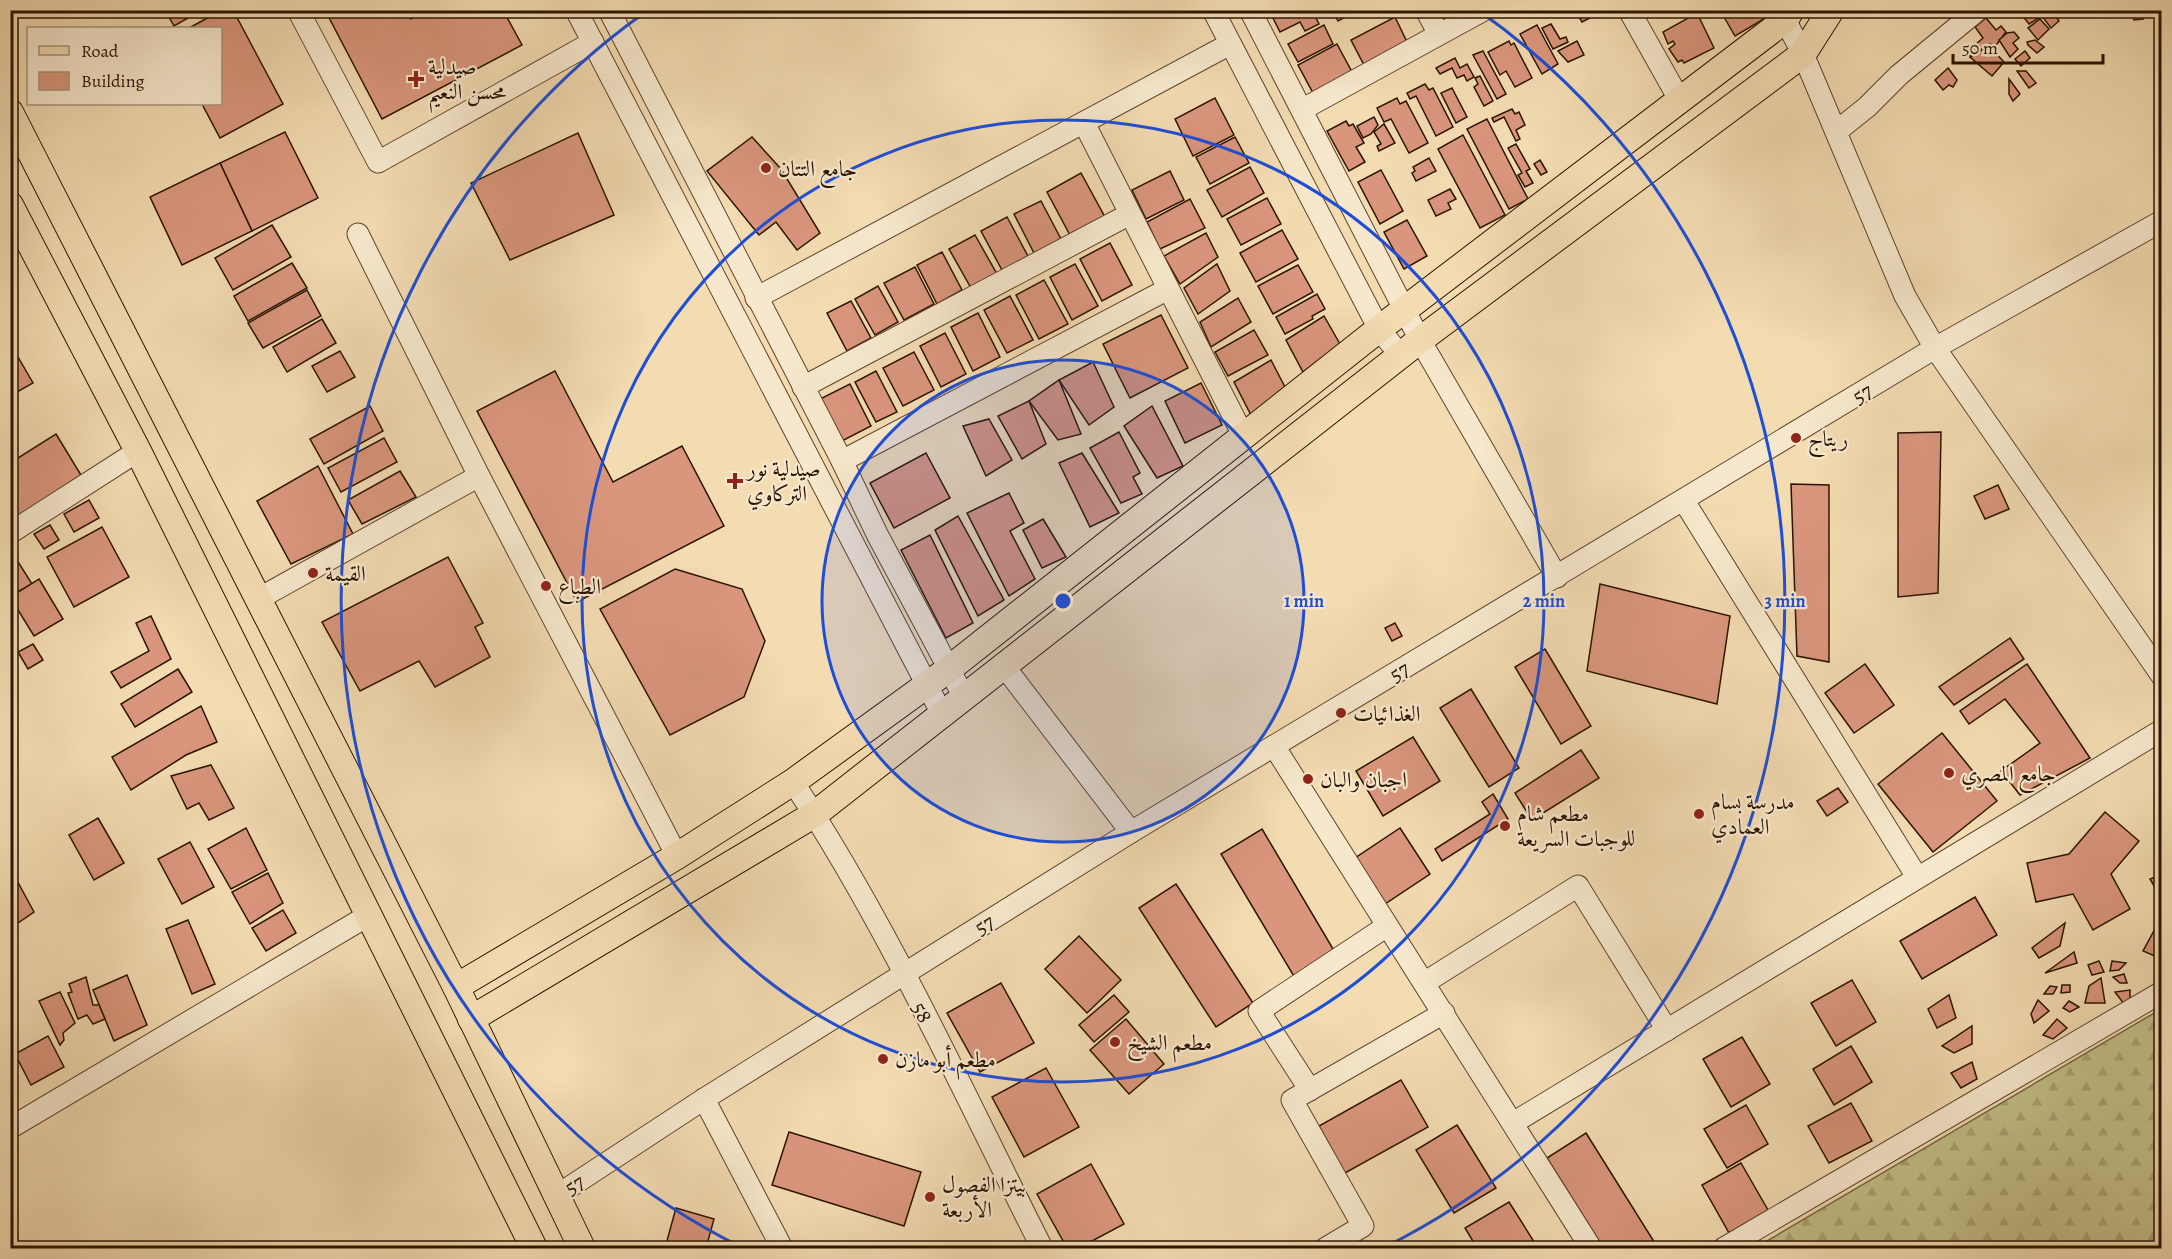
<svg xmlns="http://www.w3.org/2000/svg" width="2172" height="1259" font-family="Alegreya,Amiri,serif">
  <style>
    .forest { fill: url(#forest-firs); stroke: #776944; stroke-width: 1.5 }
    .building { fill: #da967d; stroke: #2b1400; stroke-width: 1.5 }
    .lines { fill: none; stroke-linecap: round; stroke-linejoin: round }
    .minor-casing { stroke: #5d462c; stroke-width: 23 }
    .major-casing { stroke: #2b1400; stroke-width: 28 }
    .minor { stroke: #f7e8cd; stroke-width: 21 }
    .major { stroke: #f3dbb2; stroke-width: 26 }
    .ring { fill: none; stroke: #1d4ed8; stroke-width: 3 }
    .poi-dot { fill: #8f2418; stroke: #f7e8cd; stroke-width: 2 }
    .labels { text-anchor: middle; stroke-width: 4.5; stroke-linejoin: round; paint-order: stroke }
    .poi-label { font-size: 22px; fill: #2b1400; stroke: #f7e8cd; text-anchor: start }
    .street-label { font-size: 22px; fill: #2b1400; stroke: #f7e8cd }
    .centre { fill: #1d4ed8; stroke: #f7e8cd; stroke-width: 3 }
    .ring-label { font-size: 18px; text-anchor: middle; font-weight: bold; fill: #1d4ed8; stroke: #f7e8cd; stroke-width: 4.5; stroke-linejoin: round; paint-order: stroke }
  </style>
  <defs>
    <pattern id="forest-firs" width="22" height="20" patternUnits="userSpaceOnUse" patternTransform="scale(1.5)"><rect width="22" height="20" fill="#c3be87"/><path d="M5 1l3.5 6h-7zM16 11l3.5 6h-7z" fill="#a8a273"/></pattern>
  </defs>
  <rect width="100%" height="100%" fill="#f3dbb2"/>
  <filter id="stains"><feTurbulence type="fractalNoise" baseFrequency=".00333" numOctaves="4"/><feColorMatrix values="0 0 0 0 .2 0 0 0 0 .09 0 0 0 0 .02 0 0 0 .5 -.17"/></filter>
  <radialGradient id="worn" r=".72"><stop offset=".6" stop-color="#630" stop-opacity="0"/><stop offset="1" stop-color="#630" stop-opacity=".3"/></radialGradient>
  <!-- forest -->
  <polygon class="forest" points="2161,1009 2161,1248 1755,1248"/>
  <!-- building -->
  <g class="building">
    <polygon points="165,10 202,10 174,26"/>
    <polygon points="222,10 233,10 283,104 220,138 202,104 220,104 220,28 189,28"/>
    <polygon points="325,10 406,10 411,19 427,10 503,10 522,45 382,119"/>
    <polygon points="1277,10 1312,10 1319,24 1305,31 1300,22 1280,32 1271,14"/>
    <polygon points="1332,10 1349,10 1351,14 1338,21"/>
    <polygon points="1575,10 1586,10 1590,18 1582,22"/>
    <polygon points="1720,10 1772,10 1774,13 1735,36"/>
    <polygon points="2029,10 2051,10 2059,21 2051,28 2042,16 2029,24 2022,15"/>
    <polygon points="2139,10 2143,19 2134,20 2129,11"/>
    <polygon points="1697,13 1714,48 1684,63 1682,60 1678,62 1669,49 1675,44 1673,41 1668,44 1663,32"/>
    <polygon points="1395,17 1408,44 1365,67 1351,40"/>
    <polygon points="1986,18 1996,30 2001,26 2006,32 1994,48 1990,44 1970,56 1967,52 1983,38 1975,27"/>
    <polygon points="2040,19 2049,29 2038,40 2028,28"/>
    <polygon points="1551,24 1560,39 1566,37 1568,42 1553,49 1542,28"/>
    <polygon points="1324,25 1333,44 1298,62 1288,44"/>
    <polygon points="1537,25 1558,64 1542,74 1520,34"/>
    <polygon points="2014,32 2019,38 2013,43 2018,49 2010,57 1999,40 2007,33"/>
    <polygon points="2035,40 2044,47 2037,53 2028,45 2027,42"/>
    <polygon points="1509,41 1511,45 1514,43 1532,78 1515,87 1506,71 1500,75 1488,52"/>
    <polygon points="1577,41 1584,55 1568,62 1558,51"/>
    <polygon points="1337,44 1352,72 1313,93 1298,65"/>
    <polygon points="1989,46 2004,62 1992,76 1970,57"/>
    <polygon points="1483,51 1506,94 1497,99 1473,55"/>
    <polygon points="2025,51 2030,58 2021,66 2015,59"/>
    <polygon points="1455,58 1460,68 1467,64 1474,77 1467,81 1464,75 1457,78 1452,68 1440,74 1436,68"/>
    <polygon points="1948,68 1957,80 1953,87 1949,85 1943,90 1935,80"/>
    <polygon points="2017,71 2026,71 2036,83 2029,88"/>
    <polygon points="1480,76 1493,101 1484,106 1474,87 1478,84 1475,78"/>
    <polygon points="2009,79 2020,94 2013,101 2009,94"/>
    <polygon points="1425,84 1429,90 1433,88 1453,127 1436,136 1416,96 1410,99 1407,93"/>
    <polygon points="1452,88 1467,117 1456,123 1441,93"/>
    <polygon points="1215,98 1234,135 1193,156 1175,119"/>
    <polygon points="1397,98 1400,104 1406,101 1428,143 1409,153 1391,119 1384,122 1377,108"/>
    <polygon points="1512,109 1515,114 1519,112 1525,125 1516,130 1520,139 1516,141 1504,117 1494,122 1492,118"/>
    <polygon points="1374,117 1378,125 1371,134 1363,138 1357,126"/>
    <polygon points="1487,119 1528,199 1509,209 1467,129"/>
    <polygon points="1346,121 1349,126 1353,124 1364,143 1356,147 1365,162 1349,171 1327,131"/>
    <polygon points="1384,124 1395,143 1379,151 1377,146 1381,144 1374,132"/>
    <polygon points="285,132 318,198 252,231 220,163"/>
    <polygon points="578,133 614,215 510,260 471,183"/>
    <polygon points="1463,135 1505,215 1480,228 1438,149"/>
    <polygon points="752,137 781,169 820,233 797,250 776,222 759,235 707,171"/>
    <polygon points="1235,137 1249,163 1210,184 1196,157"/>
    <polygon points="1516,144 1530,169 1526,171 1533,183 1525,187 1518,175 1522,173 1508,148"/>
    <polygon points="1429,158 1436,171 1416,181 1412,173 1415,171 1413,167"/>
    <polygon points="1540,160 1547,172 1541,175 1534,164"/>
    <polygon points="220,163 252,231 182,265 150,197"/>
    <polygon points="1250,167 1264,193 1222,217 1207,190"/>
    <polygon points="1381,170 1403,211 1380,224 1358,182"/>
    <polygon points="1170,171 1184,200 1146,219 1132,190"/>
    <polygon points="1081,173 1106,219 1071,237 1047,192"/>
    <polygon points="1450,189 1456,199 1448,203 1451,209 1436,216 1428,200"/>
    <polygon points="1267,198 1281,224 1241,245 1227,219"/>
    <polygon points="1190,199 1205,228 1160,249 1147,222"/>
    <polygon points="1041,201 1062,241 1035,255 1014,214"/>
    <polygon points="1007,217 1029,258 1003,272 981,231"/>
    <polygon points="1407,220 1427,256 1404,269 1384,232"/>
    <polygon points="272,225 291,257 233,290 215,258"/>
    <polygon points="1282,230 1298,259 1256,282 1240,253"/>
    <polygon points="1206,233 1218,257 1180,284 1164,256"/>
    <polygon points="975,235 997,274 971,288 949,249"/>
    <polygon points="1110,243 1132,285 1102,301 1080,259"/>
    <polygon points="942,252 962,290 937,304 917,265"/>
    <polygon points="292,263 307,288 248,321 234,296"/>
    <polygon points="1075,264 1098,306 1072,320 1050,277"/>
    <polygon points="1217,264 1230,291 1198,314 1184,288"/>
    <polygon points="1298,265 1313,292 1273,314 1258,286"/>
    <polygon points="915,267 934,304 904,320 884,283"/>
    <polygon points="1044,280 1068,324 1039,339 1016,295"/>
    <polygon points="878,286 898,322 875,335 855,299"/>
    <polygon points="307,290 321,316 263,348 248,323"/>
    <polygon points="1317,294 1325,309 1312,316 1313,319 1285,334 1276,317"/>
    <polygon points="1010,296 1033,340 1007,353 984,310"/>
    <polygon points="1238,298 1251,322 1211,347 1200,322"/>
    <polygon points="851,301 871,338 847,351 827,313"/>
    <polygon points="978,313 1000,357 973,371 951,327"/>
    <polygon points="1161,315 1188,368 1130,398 1103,344"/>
    <polygon points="1324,316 1340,344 1303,372 1286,340"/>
    <polygon points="322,319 336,343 287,372 273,347"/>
    <polygon points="1254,330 1268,355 1228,376 1215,352"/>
    <polygon points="945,333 966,374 941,387 920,346"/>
    <polygon points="340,351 355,377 327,392 312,366"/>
    <polygon points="914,352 934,390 903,406 883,368"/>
    <polygon points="18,357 33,383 10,396 10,361"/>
    <polygon points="1271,360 1286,389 1252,417 1234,382"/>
    <polygon points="1093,362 1114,407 1089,425 1059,380"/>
    <polygon points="555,371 613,482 682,446 724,526 577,602 477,411"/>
    <polygon points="876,371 897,412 876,422 855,382"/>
    <polygon points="1059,380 1081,434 1058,440 1029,401"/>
    <polygon points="1201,383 1222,425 1185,443 1165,401"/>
    <polygon points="850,384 871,426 842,441 820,399"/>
    <polygon points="1029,401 1046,444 1022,459 998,416"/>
    <polygon points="370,406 383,431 324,464 310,439"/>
    <polygon points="1152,406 1183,466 1157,478 1124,426"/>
    <polygon points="989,419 1012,460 986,476 963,426"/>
    <polygon points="1119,432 1140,473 1133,477 1142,494 1121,503 1090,448"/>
    <polygon points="1941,432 1938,593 1898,597 1898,433"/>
    <polygon points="56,434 84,480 21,520 10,504 10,463"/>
    <polygon points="384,438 397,462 341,492 328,468"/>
    <polygon points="926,453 950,498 894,528 870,483"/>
    <polygon points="1082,453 1119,513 1090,527 1059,463"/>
    <polygon points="318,466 353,534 291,564 257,501"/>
    <polygon points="400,471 416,497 362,524 348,500"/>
    <polygon points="1791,484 1829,485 1829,662 1797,656"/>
    <polygon points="1998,485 2009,509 1985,519 1974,496"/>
    <polygon points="1009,493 1024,523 1010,531 1035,579 1009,596 967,513"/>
    <polygon points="89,500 99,518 74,532 64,514"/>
    <polygon points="958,516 1004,600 978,616 935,530"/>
    <polygon points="1043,519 1066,557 1042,568 1023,530"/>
    <polygon points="50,525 59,540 44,549 34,534"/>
    <polygon points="102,527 129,577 74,607 47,557"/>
    <polygon points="930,535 973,623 946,638 901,550"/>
    <polygon points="11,545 18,555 15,557 32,584 14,594 10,588"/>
    <polygon points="448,557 483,623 475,627 490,657 435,687 419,661 360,691 322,622"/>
    <polygon points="675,569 742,589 765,641 744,697 670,735 600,609"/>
    <polygon points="39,579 63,619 34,636 10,597"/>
    <polygon points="1600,584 1730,616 1717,704 1587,671"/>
    <polygon points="151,616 171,659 121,688 111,672 149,651 136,623"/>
    <polygon points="1395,623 1402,636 1392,641 1385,628"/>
    <polygon points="2010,638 2024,659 1954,705 1939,687"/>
    <polygon points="33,644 43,660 28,669 18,652"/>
    <polygon points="1545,649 1591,726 1561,744 1515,667"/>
    <polygon points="1865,664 1894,705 1854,733 1825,693"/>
    <polygon points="2027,664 2090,758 2020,795 2001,771 2040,743 2005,699 1969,724 1960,711"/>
    <polygon points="178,669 192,692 135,727 121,704"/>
    <polygon points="1471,689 1519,768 1489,787 1440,708"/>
    <polygon points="201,706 217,742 186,755 131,790 112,757"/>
    <polygon points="1942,733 1997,801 1933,852 1878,784"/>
    <polygon points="1413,737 1440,781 1383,816 1356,771"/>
    <polygon points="1581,750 1599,778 1532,820 1515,793"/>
    <polygon points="211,765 234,808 209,820 199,803 187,809 171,776"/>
    <polygon points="1838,788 1848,802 1827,816 1817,801"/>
    <polygon points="1493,794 1508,819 1442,861 1435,849 1490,814 1482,802"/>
    <polygon points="2105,812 2139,841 2111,874 2130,909 2093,930 2073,894 2036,902 2027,863 2069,854"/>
    <polygon points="98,818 124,863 94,880 69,835"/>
    <polygon points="246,828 267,870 231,889 208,849"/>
    <polygon points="1400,828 1430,874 1382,906 1352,860"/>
    <polygon points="1262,829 1336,954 1295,978 1221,854"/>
    <polygon points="190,842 214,887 182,904 158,859"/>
    <polygon points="268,873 283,903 250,924 232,892"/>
    <polygon points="2162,874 2162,899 2150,879"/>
    <polygon points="14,875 34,912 12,927 10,877"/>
    <polygon points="1176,884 1253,1003 1216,1027 1139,908"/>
    <polygon points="1975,897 1997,935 1922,979 1900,941"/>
    <polygon points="283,910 296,933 266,951 252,928"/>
    <polygon points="2161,918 2162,919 2162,959 2143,951"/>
    <polygon points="188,920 215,984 192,994 166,929"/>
    <polygon points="2065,923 2060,946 2039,958 2032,948"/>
    <polygon points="1079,936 1121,980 1087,1013 1045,969"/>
    <polygon points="2074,952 2077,963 2045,973"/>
    <polygon points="2099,961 2104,972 2092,975 2088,965"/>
    <polygon points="2112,961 2126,963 2119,970 2110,971"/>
    <polygon points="2124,974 2127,983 2120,983 2113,977"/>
    <polygon points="127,975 147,1025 114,1041 93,990"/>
    <polygon points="86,977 93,1005 99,1005 105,1019 93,1024 87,1015 78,1019 68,993 72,992 69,984"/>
    <polygon points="2101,978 2105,1003 2085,1003 2089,986"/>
    <polygon points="1852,980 1876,1022 1836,1046 1811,1003"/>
    <polygon points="1001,983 1034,1043 980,1072 947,1013"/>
    <polygon points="2062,985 2070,985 2070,992 2061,993"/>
    <polygon points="2050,986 2057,987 2053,994 2044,994"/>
    <polygon points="2130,990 2130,999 2124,1004 2115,992"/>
    <polygon points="60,992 75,1023 63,1033 64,1040 60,1045 39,1001"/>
    <polygon points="1114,995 1129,1012 1094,1042 1079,1025"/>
    <polygon points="1949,995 1956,1018 1937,1028 1928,1009"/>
    <polygon points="2038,1000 2049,1011 2034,1023 2031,1014"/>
    <polygon points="2069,1001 2079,1007 2070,1012 2063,1008"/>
    <polygon points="1126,1019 1164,1064 1129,1094 1090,1050"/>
    <polygon points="2057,1019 2067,1028 2053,1039 2043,1035"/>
    <polygon points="1972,1026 1972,1044 1954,1053 1942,1046"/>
    <polygon points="48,1036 64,1067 31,1085 15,1054"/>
    <polygon points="1742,1037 1770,1084 1731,1107 1703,1059"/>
    <polygon points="1851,1046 1872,1082 1834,1105 1813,1069"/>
    <polygon points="1972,1062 1977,1079 1961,1088 1951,1073"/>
    <polygon points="1046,1068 1079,1127 1024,1157 992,1097"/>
    <polygon points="1401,1080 1428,1127 1345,1173 1319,1126"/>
    <polygon points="1851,1103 1872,1141 1829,1163 1808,1126"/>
    <polygon points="1746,1105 1768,1144 1727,1168 1704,1129"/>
    <polygon points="1457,1125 1496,1188 1454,1213 1416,1150"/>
    <polygon points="789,1132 921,1172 904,1226 772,1185"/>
    <polygon points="1586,1133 1658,1248 1603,1248 1547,1158"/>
    <polygon points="1741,1163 1768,1210 1729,1233 1702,1185"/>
    <polygon points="1091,1164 1124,1224 1079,1248 1067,1248 1037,1194"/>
    <polygon points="1509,1202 1538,1248 1477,1248 1465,1228"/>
    <polygon points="676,1208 714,1219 706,1248 665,1248"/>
  </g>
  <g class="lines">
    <defs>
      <g id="minor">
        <polyline points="298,10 378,162 593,42"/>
        <polyline points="576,10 942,714"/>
        <polyline points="609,10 842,461 878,536 964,697"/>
        <polyline points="1213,10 1379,329 1401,356"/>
        <polyline points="1250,10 1420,340 1557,577"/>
        <polyline points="1426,10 1439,34"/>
        <polyline points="1629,10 1679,99"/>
        <polyline points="1785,20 1803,54 1905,296 1935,348 2162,676"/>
        <polyline points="1303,109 1484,10"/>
        <polyline points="1084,123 1244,437"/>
        <polyline points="1837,131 1867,107 1899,75 1978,10"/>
        <polyline points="358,234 479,476 677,856"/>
        <polyline points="756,298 1230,44"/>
        <polyline points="803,387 1128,215"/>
        <polyline points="842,461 1168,289"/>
        <polyline points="1684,501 1917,877"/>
        <polyline points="10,533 138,451"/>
        <polyline points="258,599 479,476"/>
        <polyline points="1004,666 1131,832"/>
        <polyline points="1274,746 1591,1248"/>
        <path d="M793,782C890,929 963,1092 1042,1248"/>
        <polyline points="1424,983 1578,886 1667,1030"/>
        <polyline points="1310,1090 1259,1011 1387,926"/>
        <polyline points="704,1099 782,1248"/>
        <polyline points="1513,1123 2162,730"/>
        <polyline points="10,1128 369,915"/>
        <polyline points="556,1196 704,1099 1131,832 1935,348 2162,221"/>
        <polyline points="1326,1248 1363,1226 1292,1100 1444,1013"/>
        <polyline points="1724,1248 2162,992"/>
      </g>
      <g id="major">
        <polyline points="10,112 456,987 582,1248"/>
        <polyline points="10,205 138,451 534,1248"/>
        <polyline points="456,987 677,856 793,782 949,669 1379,329 1768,33 1785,20 1791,10"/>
        <polyline points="471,1019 815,814 1420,340 1803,54 1831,10"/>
      </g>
    </defs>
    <!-- minor casing -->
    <use href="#minor" class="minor-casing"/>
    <!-- major casing -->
    <use href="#major" class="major-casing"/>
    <!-- minor -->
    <use href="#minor" class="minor"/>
    <!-- major -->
    <use href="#major" class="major"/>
  </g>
  <!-- distance rings -->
  <circle cx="1063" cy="601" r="241" fill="#1d4ed8" fill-opacity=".12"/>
  <g class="ring">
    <circle cx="1063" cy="601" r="241"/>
    <circle cx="1063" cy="601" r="481"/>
    <path d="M741 1247A722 722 0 0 1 644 13M1482 13A722 722 0 0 1 1385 1247"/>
  </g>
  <!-- markers -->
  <g class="poi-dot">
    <path d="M413 70h6v6h6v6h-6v6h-6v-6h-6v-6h6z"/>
    <circle cx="766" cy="168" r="6"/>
    <circle cx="1796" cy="438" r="6"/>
    <path d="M732 472h6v6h6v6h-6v6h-6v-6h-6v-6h6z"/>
    <circle cx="313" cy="573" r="6"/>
    <circle cx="546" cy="586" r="6"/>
    <circle cx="1341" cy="713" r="6"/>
    <circle cx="1949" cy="773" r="6"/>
    <circle cx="1308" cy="779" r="6"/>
    <circle cx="1699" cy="814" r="6"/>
    <circle cx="1505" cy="826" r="6"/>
    <circle cx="1115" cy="1042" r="6"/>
    <circle cx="883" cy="1059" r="6"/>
    <circle cx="930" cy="1197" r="6"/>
  </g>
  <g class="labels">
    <!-- poi labels -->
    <g class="poi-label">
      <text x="428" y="74">صيدلية<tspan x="428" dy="25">محسن النعيم</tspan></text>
      <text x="778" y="176">جامع التتان</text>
      <text x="1808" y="446">ريتاج</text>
      <text x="747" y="476">صيدلية نور<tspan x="747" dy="25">التركاوي</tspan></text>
      <text x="325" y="581">القيمة</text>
      <text x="558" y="594">الطباع</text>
      <text x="1353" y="721">الغذائيات</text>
      <text x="1961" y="781">جامع المصري</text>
      <text x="1320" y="787">اجبان والبان</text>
      <text x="1711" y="809">مدرسة بسام<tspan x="1711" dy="25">العمادي</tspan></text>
      <text x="1517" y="821">مطعم شام<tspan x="1517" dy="25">للوجبات السريعة</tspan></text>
      <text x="1127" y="1050">مطعم الشيخ</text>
      <text x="895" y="1067">مطعم أبو مازن</text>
      <text x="942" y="1192">بيتزا الفصول<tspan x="942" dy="25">الأربعة</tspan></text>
    </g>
    <!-- street labels -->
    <g class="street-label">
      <text transform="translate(1862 393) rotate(-31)" y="8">57</text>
      <text transform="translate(1399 671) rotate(-31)" y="8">57</text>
      <text transform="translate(984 924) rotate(-32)" y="8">57</text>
      <text transform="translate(923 1012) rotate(63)" y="8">58</text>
      <text transform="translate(574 1184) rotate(-33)" y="8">57</text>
    </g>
  </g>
  <circle cx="1063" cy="601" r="9" class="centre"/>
  <g class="ring-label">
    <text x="1304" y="607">1 min</text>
    <text x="1544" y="607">2 min</text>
    <text x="1785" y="607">3 min</text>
  </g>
  <!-- margin -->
  <rect width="2172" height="1259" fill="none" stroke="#f3dbb2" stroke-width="36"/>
  <rect x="12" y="12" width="2148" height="1235" fill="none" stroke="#2b1400" stroke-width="3"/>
  <rect x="18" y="18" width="2136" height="1223" fill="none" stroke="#2b1400" stroke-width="1.5"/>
  <!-- legend -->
  <rect x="27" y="27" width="195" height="78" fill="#f7e8cd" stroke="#a5937b" stroke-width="1.5"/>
  <rect x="39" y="46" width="30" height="9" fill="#f3dbb2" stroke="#a5937b" stroke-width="1.5"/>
  <text x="81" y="57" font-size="18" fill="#2b1400">Road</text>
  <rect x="39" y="72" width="30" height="18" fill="#da967d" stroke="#a5937b" stroke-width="1.5"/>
  <text x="81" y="87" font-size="18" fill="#2b1400">Building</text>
  <!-- scale -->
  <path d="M1953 54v9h150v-9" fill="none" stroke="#2b1400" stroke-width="3"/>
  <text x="1962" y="54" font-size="18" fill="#2b1400" stroke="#f7e8cd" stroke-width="4.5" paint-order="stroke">50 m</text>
  <rect width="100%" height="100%" filter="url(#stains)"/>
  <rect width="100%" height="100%" fill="url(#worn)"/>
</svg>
